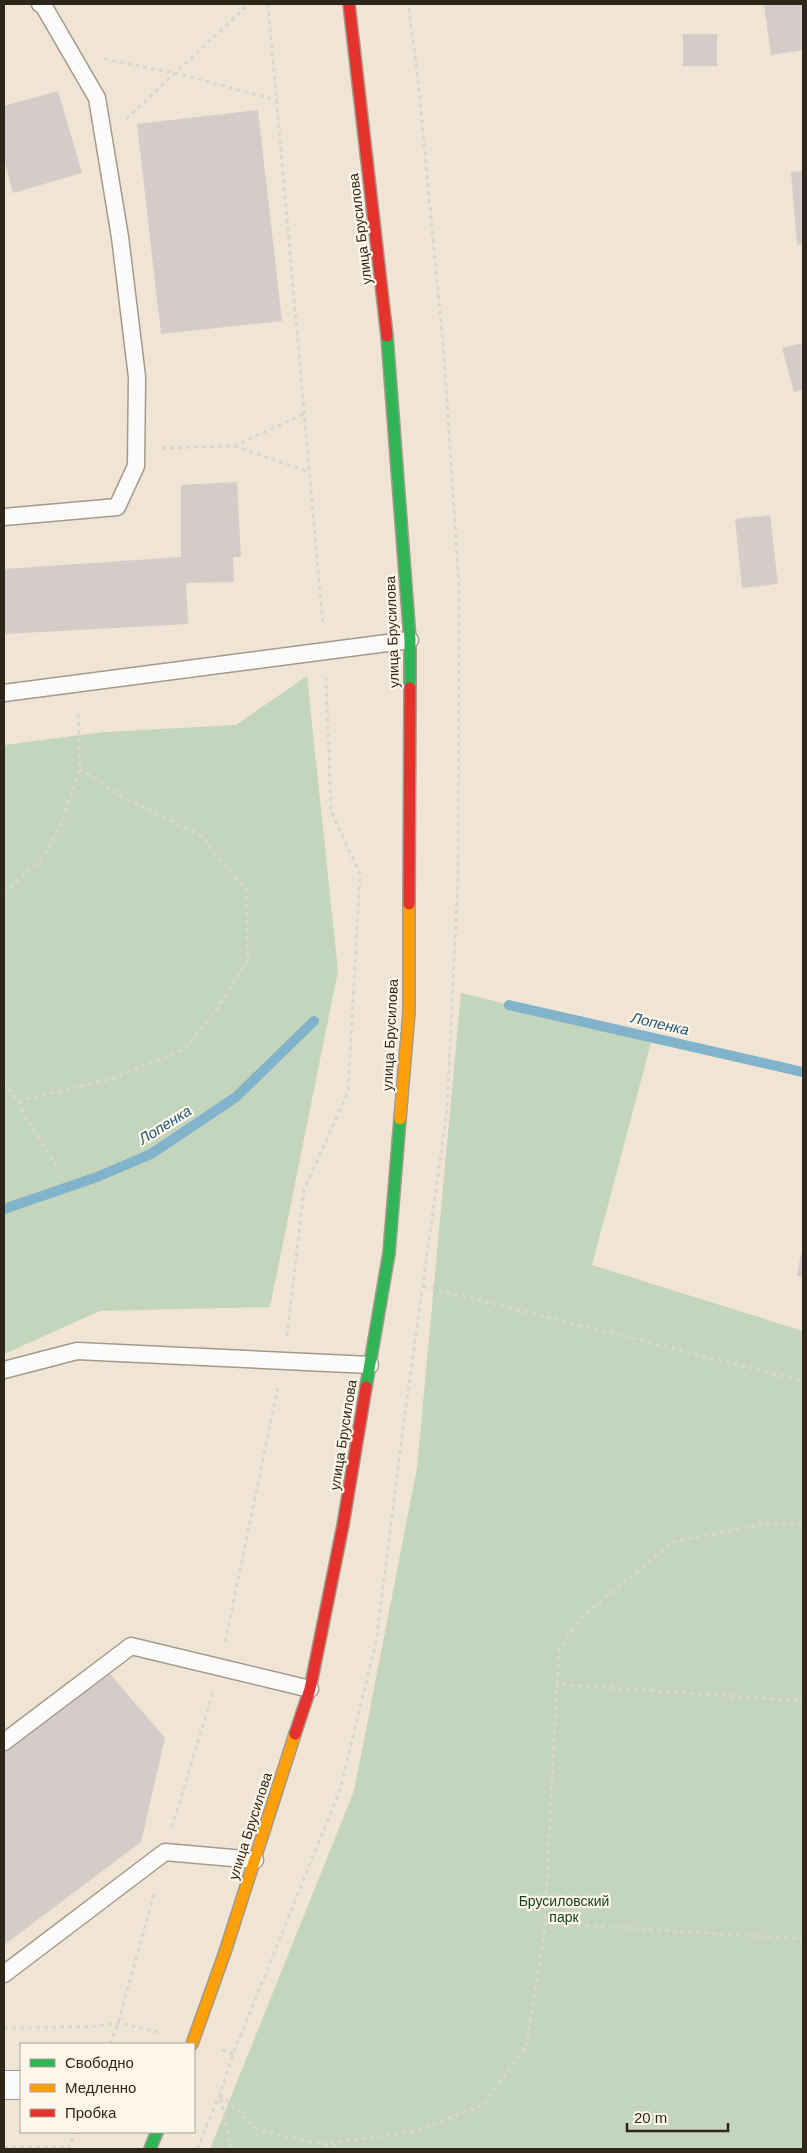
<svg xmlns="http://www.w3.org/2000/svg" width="807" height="2153" font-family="Helvetica,sans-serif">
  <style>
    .green { fill: #c3d5bc }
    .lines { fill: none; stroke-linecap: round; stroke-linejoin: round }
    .stream { stroke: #81b3ca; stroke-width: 10 }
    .building { fill: #d5cbc8 }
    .lane-casing { stroke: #a29a8d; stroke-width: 19 }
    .street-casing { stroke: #a29a8d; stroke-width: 30 }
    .fast-casing { stroke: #a29a8d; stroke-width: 14 }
    .slow-casing { stroke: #a29a8d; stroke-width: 14 }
    .jam-casing { stroke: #a29a8d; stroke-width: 14 }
    .path { stroke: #d9d6d1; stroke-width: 3; stroke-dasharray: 4 4; stroke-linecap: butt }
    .lane { stroke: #fdfbf9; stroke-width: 16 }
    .street { stroke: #fdfbf9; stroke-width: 28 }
    .fast { stroke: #30b455; stroke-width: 11 }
    .slow { stroke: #ff9f0a; stroke-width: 11 }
    .jam { stroke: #e5322d; stroke-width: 11 }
    .labels { text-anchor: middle; stroke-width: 4.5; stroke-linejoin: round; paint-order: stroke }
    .street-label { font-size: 14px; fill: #2e261b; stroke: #fef6ea }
    .park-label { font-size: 14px; fill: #114223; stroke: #fef6ea }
    .water-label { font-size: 15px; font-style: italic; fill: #1f5875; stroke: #fef6ea }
  </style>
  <rect width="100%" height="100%" fill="#f0e5d4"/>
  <!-- green -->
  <g class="green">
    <polygon points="307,676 338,971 270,1307 100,1311 4,1354 4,745 104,732 236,725"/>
    <polygon points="461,993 652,1039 592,1265 803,1331 803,2149 210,2149 354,1791 417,1468"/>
  </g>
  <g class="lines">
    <!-- stream -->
    <g class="stream">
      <polyline points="509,1005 803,1072"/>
      <polyline points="4,1209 97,1177 151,1154 236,1097 314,1021"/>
    </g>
  </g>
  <!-- building -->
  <g class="building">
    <polygon points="764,4 803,4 803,50 771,55"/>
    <rect x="683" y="34" width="34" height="32"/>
    <polygon points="58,91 82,173 13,193 4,160 4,106"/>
    <polygon points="258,110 282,321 161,334 137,124"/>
    <polygon points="803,171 803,244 797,245 791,172"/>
    <polygon points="803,343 803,390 794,392 782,348"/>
    <polygon points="237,482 241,557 233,557 234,582 186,583 188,624 4,634 4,569 181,557 181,485"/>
    <polygon points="770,515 778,584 742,588 735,519"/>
    <polygon points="802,1249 803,1249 803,1277 797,1276"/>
    <polygon points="110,1674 165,1738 141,1842 4,1945 4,1751"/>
  </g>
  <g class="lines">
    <defs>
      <g id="lane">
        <polyline points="4,517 117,507 136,466 137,377 120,237 97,98 43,5 40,4"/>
        <polyline points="4,693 410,640"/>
        <polyline points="4,1370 77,1351 370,1365"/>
        <polyline points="4,1742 131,1646 310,1689"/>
        <polyline points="4,1974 165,1852 255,1860"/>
      </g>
      <polyline id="street" points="4,2085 21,2085"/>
      <g id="fast">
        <polyline points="387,336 410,640 410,688"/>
        <polyline points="366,1387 389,1253 400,1119"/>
        <polyline points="150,2149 157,2132"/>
      </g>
      <g id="slow">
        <polyline points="400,1119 409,1012 409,904"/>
        <polyline points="192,2044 225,1952 295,1734"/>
      </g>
      <g id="jam">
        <polyline points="349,4 387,336"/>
        <polyline points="409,904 410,688"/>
        <polyline points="295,1734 310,1689 343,1525 366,1387"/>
      </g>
    </defs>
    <!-- lane casing -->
    <use href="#lane" class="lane-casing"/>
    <!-- street casing -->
    <use href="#street" class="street-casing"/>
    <!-- fast casing -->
    <use href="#fast" class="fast-casing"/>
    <!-- slow casing -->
    <use href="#slow" class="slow-casing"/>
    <!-- jam casing -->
    <use href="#jam" class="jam-casing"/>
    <!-- path -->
    <g class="path">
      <polyline points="268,4 323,626"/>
      <polyline points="104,59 175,73 276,100"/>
      <polyline points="126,119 249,4"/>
      <polyline points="234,446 309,472"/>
      <polyline points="162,448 234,446 304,414"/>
      <polyline points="4,893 44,856 62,822 80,769 78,709"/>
      <polyline points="4,1082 18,1101 111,1079 185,1049 217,1009 248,960 246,889 200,835 122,797 80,769"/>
      <polyline points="18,1101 25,1116 59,1171"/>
      <polyline points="423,1286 803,1381"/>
      <polyline points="287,1336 304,1190 348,1092 360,874 331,811 326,677"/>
      <polyline points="225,1642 278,1387"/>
      <polyline points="557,1684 559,1649 582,1617 673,1542 764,1524 803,1525"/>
      <polyline points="172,1827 213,1692"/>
      <polyline points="545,1923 803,1939"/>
      <polyline points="4,2028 88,2027 118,2023 163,2033"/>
      <polyline points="110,2044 118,2023 154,1894"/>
      <polyline points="222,2050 233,2054"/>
      <polyline points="323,2144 411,2132 483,2105 526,2047 544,1936 557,1684 803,1701"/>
      <polyline points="4,2147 69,2147"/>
      <polyline points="68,2149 75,2132"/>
      <polyline points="197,2149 220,2094 233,2054 340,1790 376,1642 403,1428 447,1110 458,878 459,586 444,355 417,69 408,4"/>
      <polyline points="231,2149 220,2094 259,2131 347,2149"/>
    </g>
    <!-- lane -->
    <use href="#lane" class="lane"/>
    <!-- street -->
    <use href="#street" class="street"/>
    <!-- fast -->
    <use href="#fast" class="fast"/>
    <!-- slow -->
    <use href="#slow" class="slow"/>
    <!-- jam -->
    <use href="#jam" class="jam"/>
  </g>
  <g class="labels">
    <!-- street labels -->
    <g class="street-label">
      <text transform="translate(360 229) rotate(-97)" y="5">улица Брусилова</text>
      <text transform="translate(392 632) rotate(-92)" y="5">улица Брусилова</text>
      <text transform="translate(390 1035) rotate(-87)" y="5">улица Брусилова</text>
      <text transform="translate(343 1435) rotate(-81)" y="5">улица Брусилова</text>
      <text transform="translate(250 1826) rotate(-72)" y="5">улица Брусилова</text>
    </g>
    <!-- park labels -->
    <g class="park-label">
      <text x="564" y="1906">Брусиловский<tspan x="564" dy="16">парк</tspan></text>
    </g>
    <!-- water labels -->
    <g class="water-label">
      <text transform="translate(660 1024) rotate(13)" y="5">Лопенка</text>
      <text transform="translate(165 1125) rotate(-32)" y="5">Лопенка</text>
    </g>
  </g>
  <!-- border -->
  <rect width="807" height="2153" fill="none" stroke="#2e261b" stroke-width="10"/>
  <!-- legend -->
  <rect x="20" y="2043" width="175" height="90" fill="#fef6ea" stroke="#aba397"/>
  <rect x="30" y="2059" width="25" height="8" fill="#30b455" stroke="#aba397"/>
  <text x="65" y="2068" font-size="15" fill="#2e261b">Свободно</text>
  <rect x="30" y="2084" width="25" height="8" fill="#ff9f0a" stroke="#aba397"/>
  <text x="65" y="2093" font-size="15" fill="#2e261b">Медленно</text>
  <rect x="30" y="2109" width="25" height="8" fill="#e5322d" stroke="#aba397"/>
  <text x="65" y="2118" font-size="15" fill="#2e261b">Пробка</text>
  <!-- scale -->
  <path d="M627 2123v8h101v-8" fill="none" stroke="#2e261b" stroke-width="2.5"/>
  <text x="634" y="2123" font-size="15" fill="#2e261b" stroke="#fef6ea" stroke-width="4" paint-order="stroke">20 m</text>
</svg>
